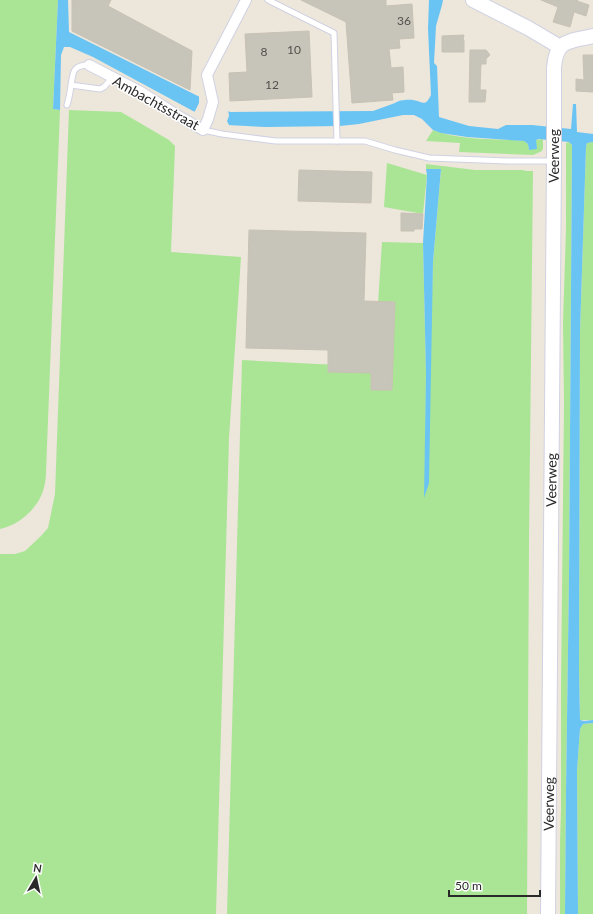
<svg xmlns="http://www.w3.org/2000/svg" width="593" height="914" font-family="Lato,sans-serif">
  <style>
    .green { fill: #aae595 }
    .water { fill: #69c4f3 }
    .pier { fill: #ece6db }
    .building { fill: #c7c4b9; stroke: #c8c2b4 }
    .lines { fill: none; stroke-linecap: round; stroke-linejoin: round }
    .lane-casing { stroke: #d0d2e3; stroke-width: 7 }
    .street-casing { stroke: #d0d2e3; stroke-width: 12 }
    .secondary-casing { stroke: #d0d2e3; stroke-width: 16 }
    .lane { stroke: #fff; stroke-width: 5 }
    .street { stroke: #fff; stroke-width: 10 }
    .secondary { stroke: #fff; stroke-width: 14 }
    .labels { text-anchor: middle; stroke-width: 3; stroke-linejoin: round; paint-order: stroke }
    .number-label { font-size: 12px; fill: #50504d }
    .street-label { font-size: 14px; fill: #292929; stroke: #fff }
  </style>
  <rect width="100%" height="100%" fill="#ece6db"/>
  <!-- green -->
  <g class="green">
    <path d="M0,0H58L53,109L60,110L46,472C46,478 45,485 43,491C37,509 19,525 0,529Z"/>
    <polygon points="69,110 121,112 169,140 175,146 171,252 241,257 229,438 216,914 0,914 0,554 15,554 25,551 41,536 48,528 55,494"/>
    <path d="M433,130C460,141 495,138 524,141L528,144L529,150L536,140L543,139V148L542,151L533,155L459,152L460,143L426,141Z"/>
    <polygon points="569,142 572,145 569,577 566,791 565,914 560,914 560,843 561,809 561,687 564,404 563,323 566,229 566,143"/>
    <polygon points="593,142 593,720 580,720 579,670 580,332 586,147 587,143"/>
    <polygon points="387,163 427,175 423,214 384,207"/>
    <polygon points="426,164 475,170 522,170 527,171 533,171 529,542 527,914 227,914 242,360 317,364 374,366 382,242 423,243 426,374 425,496 433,262 441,169 426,169"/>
    <polygon points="593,723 593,914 578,914 577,771 580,729 583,724"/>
  </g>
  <!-- water -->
  <g class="water">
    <path d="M58,0H68L69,32L230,112L373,111L395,103C398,100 409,99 413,100C424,102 425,107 431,95L428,29L429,0H443L442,5L436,26L434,63L437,66L439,117L469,126L498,129L506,125H532L571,129L573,104H576L577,132L593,134V142L587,143L586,147L580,332L579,670L580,720L584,721L593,720V723L583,724L580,729L577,771L578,914H565L566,791L569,577L572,145L569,142L539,139L536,140L537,149L529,150L528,144L524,141L467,137L441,133L433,130L422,119L414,115H403L359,124L340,126L266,127L227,125L193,111L93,57L70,47H64L61,55L60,110L53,109Z"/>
    <polygon points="426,169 441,169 433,262 429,483 424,498 426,374 423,243 427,175"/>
  </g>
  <!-- pier -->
  <polygon class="pier" points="199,95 228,109 229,116 227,121 230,127 226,127 194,113 199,103"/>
  <!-- building -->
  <g class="building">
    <polygon points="72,0 111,0 108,6 192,51 190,90 72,31"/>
    <polygon points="301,0 386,0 386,6 412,4 414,38 399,39 400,48 389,49 391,68 403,67 404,92 392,93 393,100 352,103 346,22"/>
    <polygon points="541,0 578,0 577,1 589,5 586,16 574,12 570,27 553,22 558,7"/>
    <polygon points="309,31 312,97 230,101 229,73 247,72 245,34"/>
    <polygon points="464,35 463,39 464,40 464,52 442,52 442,36"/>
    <polygon points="470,50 486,50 490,55 486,59 486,64 481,64 480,90 486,90 485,102 469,102"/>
    <polygon points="583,55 593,55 593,92 576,91 576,79 584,80"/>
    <polygon points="299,170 372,172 371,203 298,201"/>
    <polygon points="401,213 423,214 422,229 414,229 414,231 401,231"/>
    <polygon points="249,230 366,233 364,301 395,302 392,390 371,390 371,373 328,372 328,350 246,348"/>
  </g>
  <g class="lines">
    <defs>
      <g id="lane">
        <polyline points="268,0 334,33 337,141"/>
        <polyline points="71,85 100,89 104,87 112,78"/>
        <path d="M67,105C69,99 70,92 71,86C73,73 72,65 89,65"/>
        <polyline points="203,130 222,134 276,141 365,141 395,150 429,158 508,161 553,161"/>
      </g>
      <polyline id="street" points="89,65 141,92 177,115 203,130 208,119 213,102 207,75 246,0"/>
      <g id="secondary">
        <polyline points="473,0 528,28 560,47"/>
        <path id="s1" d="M548,914L554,161V68C556,39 569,42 593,36"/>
      </g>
    </defs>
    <!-- lane casing -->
    <use href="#lane" class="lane-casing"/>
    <!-- street casing -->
    <use href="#street" class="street-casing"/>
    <!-- secondary casing -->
    <use href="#secondary" class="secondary-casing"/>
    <!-- lane -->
    <use href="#lane" class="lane"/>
    <!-- street -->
    <use href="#street" class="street"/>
    <!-- secondary -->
    <use href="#secondary" class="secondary"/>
  </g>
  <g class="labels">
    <!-- number labels -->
    <g class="number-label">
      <text x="404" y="25">36</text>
      <text x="294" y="54">10</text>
      <text x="264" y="56">8</text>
      <text x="272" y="89">12</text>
    </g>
    <!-- street labels -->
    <g class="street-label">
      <text transform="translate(156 103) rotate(29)" y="5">Ambachtsstraat</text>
      <text dy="5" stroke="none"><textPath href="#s1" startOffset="758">Veerweg</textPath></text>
      <text dy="5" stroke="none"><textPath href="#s1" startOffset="434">Veerweg</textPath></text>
      <text dy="5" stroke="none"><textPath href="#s1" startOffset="110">Veerweg</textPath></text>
    </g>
  </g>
  <!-- north arrow -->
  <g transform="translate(36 878) rotate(9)" stroke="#ffffff" stroke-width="3" paint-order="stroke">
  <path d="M0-3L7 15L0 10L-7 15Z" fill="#292929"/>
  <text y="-6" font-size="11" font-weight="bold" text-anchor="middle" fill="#292929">N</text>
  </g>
  <!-- scale -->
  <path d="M449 890v6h91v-6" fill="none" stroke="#292929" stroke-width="2"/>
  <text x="455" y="890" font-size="12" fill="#292929" stroke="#ffffff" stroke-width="3" paint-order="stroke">50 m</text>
</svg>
